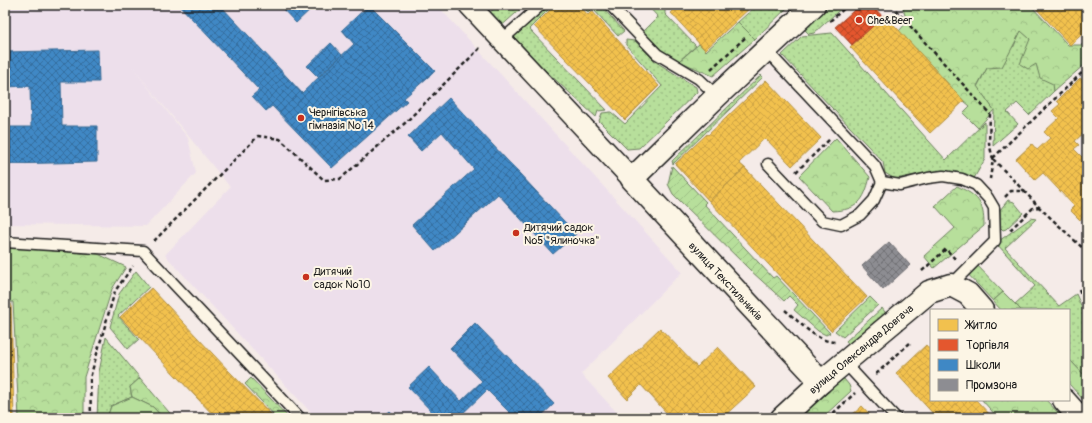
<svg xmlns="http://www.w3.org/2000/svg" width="1092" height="423" font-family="Pangolin,sans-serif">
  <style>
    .built { fill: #eddfeb }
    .grass { fill: url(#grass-dots); stroke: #6a7e5c }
    .forest { fill: url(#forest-crowns); stroke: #6a7e5c }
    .garden { fill: url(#garden-furrows); stroke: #6a7e5c }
    .pitch { fill: #b7df9b; stroke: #6a7e5c }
    .homes { fill: url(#homes-cross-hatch); stroke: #b2903f }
    .shops { fill: url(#shops-cross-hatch); stroke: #a84529 }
    .schools { fill: url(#schools-cross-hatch); stroke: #346892 }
    .industry { fill: url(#industry-cross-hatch); stroke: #6b6b6f }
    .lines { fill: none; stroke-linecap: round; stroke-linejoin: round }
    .lane-casing { stroke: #1c1c1c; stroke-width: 13 }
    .street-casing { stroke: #1c1c1c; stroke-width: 23 }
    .secondary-casing { stroke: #1c1c1c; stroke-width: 25 }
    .path { stroke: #1c1c1c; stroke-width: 2.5; stroke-dasharray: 4 3; stroke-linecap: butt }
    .lane { stroke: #fcf5e5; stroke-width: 10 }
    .street { stroke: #fcf5e5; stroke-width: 20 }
    .secondary { stroke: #fcf5e5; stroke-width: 22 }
    .poi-dot { fill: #c8321e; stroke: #fcf5e5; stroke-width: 1.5 }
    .labels { text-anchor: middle; stroke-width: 4; stroke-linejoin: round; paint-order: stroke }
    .poi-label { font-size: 11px; fill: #1c1c1c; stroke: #fcf5e5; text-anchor: start }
    .street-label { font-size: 11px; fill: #1c1c1c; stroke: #fcf5e5 }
  </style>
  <defs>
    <pattern id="grass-dots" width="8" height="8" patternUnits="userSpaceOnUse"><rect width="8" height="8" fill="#b7df9b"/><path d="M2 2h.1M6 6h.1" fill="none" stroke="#9dbf85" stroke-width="1.8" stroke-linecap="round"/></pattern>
    <pattern id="forest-crowns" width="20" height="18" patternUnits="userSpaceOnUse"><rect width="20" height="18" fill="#b7df9b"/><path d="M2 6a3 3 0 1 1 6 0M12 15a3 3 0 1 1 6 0" fill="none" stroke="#9dbf85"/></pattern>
    <pattern id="garden-furrows" width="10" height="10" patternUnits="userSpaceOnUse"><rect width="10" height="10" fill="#b7df9b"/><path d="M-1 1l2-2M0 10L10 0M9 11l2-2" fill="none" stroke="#9dbf85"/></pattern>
    <pattern id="homes-cross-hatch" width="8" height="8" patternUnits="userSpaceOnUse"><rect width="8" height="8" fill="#f2c14e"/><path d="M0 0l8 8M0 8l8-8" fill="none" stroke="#cfa544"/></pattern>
    <pattern id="shops-cross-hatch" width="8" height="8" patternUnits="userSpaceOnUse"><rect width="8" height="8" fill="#e4572e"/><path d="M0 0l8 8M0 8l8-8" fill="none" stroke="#b84726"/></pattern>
    <pattern id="schools-cross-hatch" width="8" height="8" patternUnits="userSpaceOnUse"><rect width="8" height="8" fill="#3f88c5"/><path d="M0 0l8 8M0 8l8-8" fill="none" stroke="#346e9f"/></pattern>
    <pattern id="industry-cross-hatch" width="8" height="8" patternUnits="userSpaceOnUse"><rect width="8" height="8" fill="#8d8d92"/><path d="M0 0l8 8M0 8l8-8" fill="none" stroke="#727276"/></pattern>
  </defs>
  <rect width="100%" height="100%" fill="#f5ebe8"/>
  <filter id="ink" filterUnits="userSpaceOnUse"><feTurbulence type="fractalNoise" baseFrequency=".025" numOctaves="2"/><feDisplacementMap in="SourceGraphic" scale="8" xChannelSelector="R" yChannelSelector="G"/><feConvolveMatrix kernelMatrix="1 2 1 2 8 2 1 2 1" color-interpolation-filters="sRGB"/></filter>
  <g filter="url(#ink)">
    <!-- built -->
    <polygon class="built" points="5,5 437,5 682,272 581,374 622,418 316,418 165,255 230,187 132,67 188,138 196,173 146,226 5,224"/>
    <!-- grass -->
    <g class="grass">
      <polygon points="498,5 525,5 498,29 487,15"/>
      <polygon points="545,5 553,5 529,29 607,110 598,111 596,117 510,38"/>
      <polygon points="581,5 600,5 624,31 618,36 592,8 588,12"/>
      <path d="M647,5H665V14L696,46L679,61C667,53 649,45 643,32L658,17Z"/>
      <polygon points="757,5 790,5 755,39 738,22"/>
      <polygon points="831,5 845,5 814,33 809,34 804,29"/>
      <polygon points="1021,30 1030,39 1036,63 1054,84 1054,91 1029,115 1017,103 1007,112 1018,124 993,146 994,110 977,87 987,68 1014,46"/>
      <polygon points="832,33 946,160 985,122 985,159 973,180 948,171 930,172 895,179 885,173 883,162 782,55 802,36"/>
      <polygon points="626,40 635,41 656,62 696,87 697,92 639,148 627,149 599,121 602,113 611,112 625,124 662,86 626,45"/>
      <polygon points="761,75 763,77 673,164 672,161"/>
      <polygon points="1008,200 1014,202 1023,213 1006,229 1003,230 1000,227 1000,210"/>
      <polygon points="1031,218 1036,219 1005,248 1059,306 1076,294 1087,319 1087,378 1069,359 1069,310 1021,310 1015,304 1035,286 996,243"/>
      <polygon points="974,262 1003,292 993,301 965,271"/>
      <polygon points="136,271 149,287 118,316 139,339 128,349 110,327 119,294"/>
      <polygon points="870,297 878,305 843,337 835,331"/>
      <polygon points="882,308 885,312 886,317 850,346 846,341"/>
      <polygon points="106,337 140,378 130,387 132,397 111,406 107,418 97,418 99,372"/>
    </g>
    <!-- forest -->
    <g class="forest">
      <polygon points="902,5 1030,5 1068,45 1084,45 1084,65 1054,91 1053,84 1040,78 1036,64 1028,69 1020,64 1030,39 1021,31 1002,67 987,68 977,86 994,110 978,128 963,113 970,106 964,101 899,31 907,22"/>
      <polygon points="738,22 755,39 713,76 679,61 699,44 706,51"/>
      <path d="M836,138L870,177C864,201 858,210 832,211L799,176Z"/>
      <path d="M957,186C978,196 984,202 984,226L934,268L924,256L955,228L935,206Z"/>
      <polygon points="5,247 98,254 126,267 112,289 84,377 84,418 19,418 13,302 5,302"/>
      <polygon points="1003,292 1021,310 1001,310 993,301"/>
      <polygon points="1069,359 1087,378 1087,404 1069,384"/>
      <polygon points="140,378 174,418 163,418 153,407 132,397 130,387"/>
      <polygon points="251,378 289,418 277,418 245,384"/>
      <polygon points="835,378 844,379 849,385 851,391 822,418 791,418"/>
      <polygon points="982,400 1046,400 1063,418 998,418"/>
    </g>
    <!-- garden -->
    <polygon class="garden" points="672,166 706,202 704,204 773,278 776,276 830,333 826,335 818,331 794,310 798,305 789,296 784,301 750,270 673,194 668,184"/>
    <!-- pitch -->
    <polygon class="pitch" points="132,397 153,407 163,418 107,418 111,406"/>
    <!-- homes -->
    <g class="homes">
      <polygon points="555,5 579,5 588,15 592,11 659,86 625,120 534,26"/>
      <polygon points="679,5 753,5 705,50 671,13"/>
      <polygon points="1033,5 1081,5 1087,11 1087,30 1070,45"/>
      <polygon points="885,15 964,101 930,133 850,47"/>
      <polygon points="1087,76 1087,130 1075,141 1079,145 1074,149 1087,162 1087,220 1083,216 1080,220 1070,210 1074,206 1043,173 1035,180 1016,159 1032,144 1037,150 1050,138 1044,132 1059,118 1052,111 1060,104 1057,101 1080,78 1083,80"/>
      <polygon points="766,80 821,138 792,166 765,138 739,163 745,168 709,201 675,164 707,134 708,135"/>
      <polygon points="745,168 867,297 831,331 709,201"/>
      <polygon points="151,288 228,370 275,418 216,418 120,317"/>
      <polygon points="5,304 11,304 14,418 5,418"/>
      <polygon points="660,328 697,367 718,347 756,387 722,418 671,418 641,385 627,399 608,378"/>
      <polygon points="926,345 931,351 931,400 976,400 993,418 937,418 896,373"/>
      <polygon points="862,406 873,418 849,418"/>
    </g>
    <!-- shops -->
    <polygon class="shops" points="860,5 872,5 883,17 852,45 835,27"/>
    <!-- schools -->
    <g class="schools">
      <polygon points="179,5 220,5 302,93 354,44 342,30 369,5 435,71 404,98 407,101 332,168 272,106 266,111 252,96 259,90"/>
      <polygon points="279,5 315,5 296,23"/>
      <polygon points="331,43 342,55 318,77 307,66"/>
      <polygon points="98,50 99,82 61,82 62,126 97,126 97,162 5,164 5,127 31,127 30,86 5,87 5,52"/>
      <polygon points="449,98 576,234 553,254 498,194 435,251 412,225 474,169 442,132 421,151 408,137"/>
      <polygon points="475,323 554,404 539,418 515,418 487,390 458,418 438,418 408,387 429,367 461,401 482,381 450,348"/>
      <polygon points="390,411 397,418 382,418"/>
    </g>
    <!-- industry -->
    <polygon class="industry" points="889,242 910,265 883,290 862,266"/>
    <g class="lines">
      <defs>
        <g id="lane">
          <polyline points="610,5 657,54 699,79 717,96"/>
          <polyline points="502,40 541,5"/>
          <polyline points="766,50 875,166 882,182 900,185 928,178 943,176 962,179 976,185 988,198 994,208 995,241 951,285"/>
          <polyline points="768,164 822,221 841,225 860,215 874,200 882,182"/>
          <polyline points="5,242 143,251 300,418"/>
          <polyline points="845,363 896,418"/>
        </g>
        <polyline id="street" points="469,5 632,179"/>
        <g id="secondary">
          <polyline points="814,5 717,96 632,179 821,382"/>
          <polyline points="1064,400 1080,418"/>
          <polyline points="782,418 821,382 929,292 951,285 968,294 982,310"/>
        </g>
      </defs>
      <!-- lane casing -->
      <use href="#lane" class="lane-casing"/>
      <!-- street casing -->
      <use href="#street" class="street-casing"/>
      <!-- secondary casing -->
      <use href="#secondary" class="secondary-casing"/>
      <!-- path -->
      <g class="path">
        <polyline points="445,5 450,10"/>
        <polyline points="891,5 990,114 989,143 993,159 990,179"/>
        <polyline points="830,21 848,5"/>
        <polyline points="711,69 747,36"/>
        <polyline points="993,158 1087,68"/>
        <polyline points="993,159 1024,191"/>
        <polyline points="796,172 830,139"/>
        <polyline points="1005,197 1011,191 1024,191 1039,207 1087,252"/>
        <polyline points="1010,230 1033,208 1039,207"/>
        <polyline points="154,241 258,136 280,139 324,180 340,179 405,123 479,49 480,47"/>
        <polyline points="922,271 946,249 956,260"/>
        <polyline points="1079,289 1087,309"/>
        <path d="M785,310C800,322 816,342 836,342"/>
        <polyline points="876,374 911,342"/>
        <polyline points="91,418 90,378 115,291 133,266"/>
        <polyline points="756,418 762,413"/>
        <polyline points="828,418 855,393"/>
      </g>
      <!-- lane -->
      <use href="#lane" class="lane"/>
      <!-- street -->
      <use href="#street" class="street"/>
      <!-- secondary -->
      <use href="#secondary" class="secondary"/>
    </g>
  </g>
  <!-- markers -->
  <g class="poi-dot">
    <circle cx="859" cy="20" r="4"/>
    <circle cx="301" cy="118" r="4"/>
    <circle cx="516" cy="233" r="4"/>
    <circle cx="306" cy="277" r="4"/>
  </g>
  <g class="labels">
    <!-- poi labels -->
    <g class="poi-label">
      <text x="867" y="24">Che&amp;Beer</text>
      <text x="309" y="116">Чернігівська<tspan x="309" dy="13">гімназія № 14</tspan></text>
      <text x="524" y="231">Дитячий садок<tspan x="524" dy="13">№5 "Ялиночка"</tspan></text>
      <text x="314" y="275">Дитячий<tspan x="314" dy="13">садок №10</tspan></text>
    </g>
    <!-- street labels -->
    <g class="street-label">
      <text transform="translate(726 281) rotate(47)" y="4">вулиця Текстильників</text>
      <text transform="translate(861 349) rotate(-40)" y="4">вулиця Олександра Довгача</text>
    </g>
  </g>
  <!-- margin -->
  <rect width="1092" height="423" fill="none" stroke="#fcf5e5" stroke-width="20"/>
  <rect x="10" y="10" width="1072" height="403" fill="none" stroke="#1c1c1c" stroke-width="1.5" filter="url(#ink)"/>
  <!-- legend -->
  <rect x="930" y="309" width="140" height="92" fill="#fcf5e5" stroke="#a29e95"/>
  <rect x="938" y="319" width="20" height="12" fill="#f2c14e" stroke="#a29e95"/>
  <text x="966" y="329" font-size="12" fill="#1c1c1c">Житло</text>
  <rect x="938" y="339" width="20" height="12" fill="#e4572e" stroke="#a29e95"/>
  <text x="966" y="349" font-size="12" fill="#1c1c1c">Торгівля</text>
  <rect x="938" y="359" width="20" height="12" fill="#3f88c5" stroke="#a29e95"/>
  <text x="966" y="369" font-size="12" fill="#1c1c1c">Школи</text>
  <rect x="938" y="379" width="20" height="12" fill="#8d8d92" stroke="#a29e95"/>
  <text x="966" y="389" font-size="12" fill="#1c1c1c">Промзона</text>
</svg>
